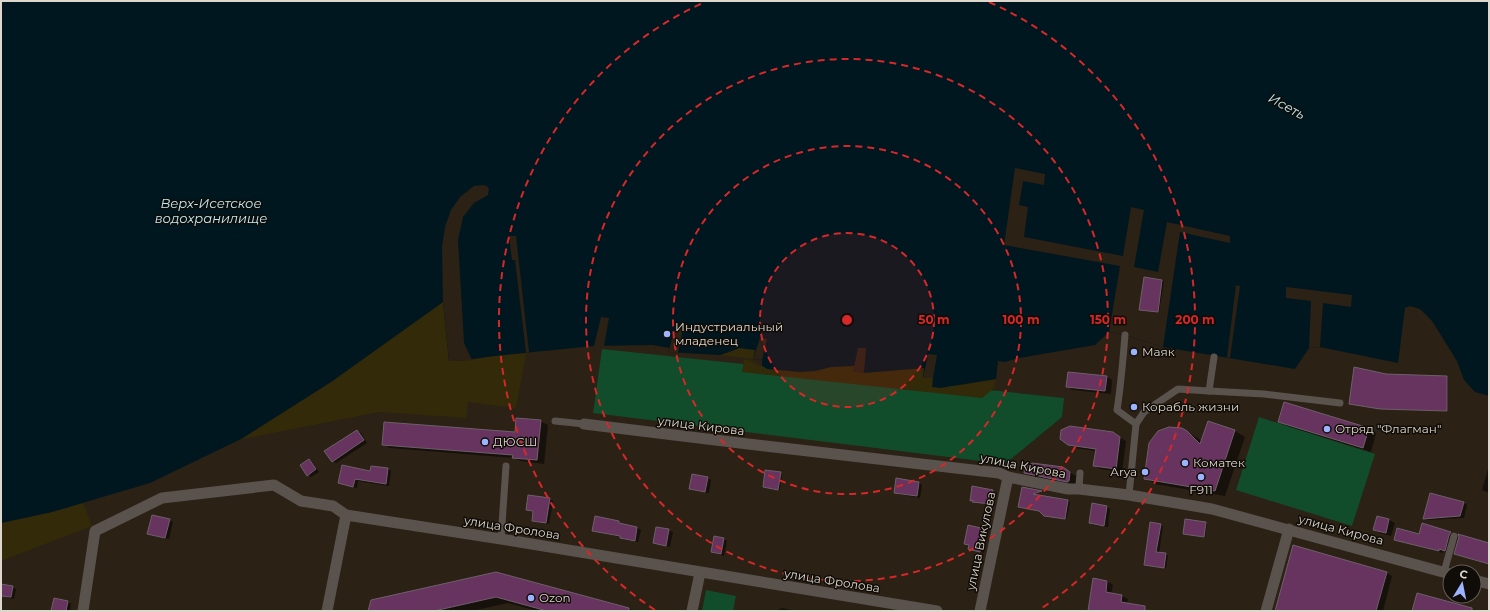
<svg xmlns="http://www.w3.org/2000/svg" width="1490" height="612" font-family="Montserrat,sans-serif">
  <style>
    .green { fill: #114c2b }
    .sand { fill: #322a09 }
    .water { fill: #00171f }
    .pier { fill: #2b2115 }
    .shadow { fill: #0007 }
    .building { fill: #66345e; stroke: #6e5f6b }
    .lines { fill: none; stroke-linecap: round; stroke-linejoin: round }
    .service { stroke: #59524d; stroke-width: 7 }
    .minor { stroke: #59524d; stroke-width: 11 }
    .ring { fill: none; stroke: #d62828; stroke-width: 2; stroke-dasharray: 7 5 }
    .poi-dot { fill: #9bb4fd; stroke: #100c07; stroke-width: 1.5 }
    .labels { text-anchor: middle; stroke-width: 3; stroke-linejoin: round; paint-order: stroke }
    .poi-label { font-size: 12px; fill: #ddd7ce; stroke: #100c07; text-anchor: start }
    .street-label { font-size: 12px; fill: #ddd7ce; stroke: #100c07 }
    .water-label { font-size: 13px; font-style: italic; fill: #c0edfa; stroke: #100c07 }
    .centre { fill: #d62828; stroke: #100c07; stroke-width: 2 }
    .ring-label { font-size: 12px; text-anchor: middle; font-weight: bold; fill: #d62828; stroke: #100c07; stroke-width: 3; stroke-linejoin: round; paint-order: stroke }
  </style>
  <rect width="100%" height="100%" fill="#2b2115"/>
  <!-- green -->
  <g class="green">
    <polygon points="602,349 1064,398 1062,417 1005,464 593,413"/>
    <polygon points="1259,417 1375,454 1352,526 1236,490"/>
    <polygon points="706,590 736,596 733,611 702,611"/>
  </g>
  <!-- sand -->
  <g class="sand">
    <polygon points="443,302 472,360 494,356 526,353 516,408 468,402 466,418 379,412 242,439 331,382"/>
    <polygon points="740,348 756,350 753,359 720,355"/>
    <polygon points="744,360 749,360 767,369 815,371 831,367 854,366 879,372 925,368 933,378 932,387 949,387 996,379 994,388 982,398 742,372"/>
    <polygon points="83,503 92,526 1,561 1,523 52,512"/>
  </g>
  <!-- water -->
  <polygon class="water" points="1,1 1489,1 1489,396 1475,392 1464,380 1457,361 1432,321 1420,309 1410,306 1405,308 1398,363 1320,347 1309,348 1295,369 1163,347 1125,335 1109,332 1095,345 1019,358 1005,362 998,361 996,379 940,388 932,387 933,378 923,378 924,368 864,373 853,371 854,366 831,367 815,371 800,372 767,369 762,366 762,360 753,359 755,350 740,348 720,355 668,352 669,348 653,345 594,346 494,356 458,361 449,361 443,302 331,382 241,439 150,483 52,512 1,523"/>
  <!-- pier -->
  <g class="pier">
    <polygon points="1015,168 1045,174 1044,185 1023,181 1019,205 1028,207 1024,237 1123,256 1131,207 1144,210 1134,267 1158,272 1167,222 1230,236 1230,243 1180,232 1163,347 1125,335 1109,332 1120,266 1004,245"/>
    <polygon points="483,185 487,186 489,189 488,195 474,203 463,217 458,240 464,343 472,360 458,361 449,361 443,302 442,247 445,227 451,210 460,197 474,186"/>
    <polygon points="509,236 516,236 529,352 526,353 515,260 512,260"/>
    <polygon points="1236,285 1240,286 1230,358 1227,357"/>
    <polygon points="1286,287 1352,295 1351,307 1323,303 1320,347 1309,348 1311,301 1286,298"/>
    <polygon points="601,317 609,318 604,346 594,346"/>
    <polygon points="676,326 683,328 678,353 668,352"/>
    <polygon points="760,338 767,339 762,360 753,359"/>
    <polygon points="858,348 866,348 864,373 853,371"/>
    <polygon points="928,354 937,355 933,378 923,378"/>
  </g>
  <!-- shadow -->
  <g class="shadow">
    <polygon points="1145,278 1164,281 1159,312 1142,310"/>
    <polygon points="1386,375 1448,378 1448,411 1382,409 1352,404"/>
    <polygon points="1106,376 1112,380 1111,394 1073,390 1067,387"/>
    <polygon points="540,421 548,425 544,464 521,461 514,458 390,448 383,444 516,433"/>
    <polygon points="1279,421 1369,429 1376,433 1371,452 1287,426"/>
    <polygon points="1176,428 1181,429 1198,438 1202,442 1235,431 1245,437 1225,496 1155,484 1145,478 1164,429"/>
    <polygon points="357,431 361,433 367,443 336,463 332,461"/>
    <polygon points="1119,437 1126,441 1122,472 1100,469 1094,466 1096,451 1075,448 1069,444"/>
    <polygon points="309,460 312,462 319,472 311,477 308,475"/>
    <polygon points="1489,466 1489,493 1482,490"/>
    <polygon points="1063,468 1076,476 1075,484 1031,476 1025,472"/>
    <polygon points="388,469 391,471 389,486 358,481 357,488 339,483 371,473"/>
    <polygon points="781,473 782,474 780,490 765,487"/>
    <polygon points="693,476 708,478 711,480 709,493 694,491 690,489"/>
    <polygon points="919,483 922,485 920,498 898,494 895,492"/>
    <polygon points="1023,488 1042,492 1034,495 1070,502 1067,518 1044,515 1040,511 1019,507"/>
    <polygon points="993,491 994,491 992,504 971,501"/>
    <polygon points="549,499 553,501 549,524 536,522 533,520 534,512 527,509"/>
    <polygon points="1464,503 1467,505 1464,518 1428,520 1424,518"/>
    <polygon points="1107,507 1110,509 1108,527 1093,525 1090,523"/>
    <polygon points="1377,517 1389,520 1395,523 1391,536 1380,533 1374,530"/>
    <polygon points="169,520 173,522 169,539 149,534"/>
    <polygon points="1186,520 1207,524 1205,537 1186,534"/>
    <polygon points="619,522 622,525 637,528 641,530 638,542 625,540 621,537 597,532 593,530"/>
    <polygon points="1160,525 1163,526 1159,553 1168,555 1166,568 1148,565"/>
    <polygon points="657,528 673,532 670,547 654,542"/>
    <polygon points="984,530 988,532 984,553 970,549 970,546 965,543"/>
    <polygon points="1452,533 1454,535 1448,552 1443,551 1443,553 1395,539 1420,535 1447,539"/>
    <polygon points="724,539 727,541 724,556 712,552"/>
    <polygon points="1489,545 1489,564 1461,556 1455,553"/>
    <polygon points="496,573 636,611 538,611 508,603 472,611 369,611"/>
    <polygon points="1387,573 1392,576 1383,611 1276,611"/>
    <polygon points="1094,579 1107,581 1113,585 1111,594 1122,596 1128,599 1127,604 1139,611 1089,611"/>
    <polygon points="1,585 16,589 14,599 2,596 1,601"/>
    <polygon points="68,602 71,604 70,611 52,611"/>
    <polygon points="782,608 796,611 776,611"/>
  </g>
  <!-- building -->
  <g class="building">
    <polygon points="1144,277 1162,280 1158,312 1139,310"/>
    <polygon points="1354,367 1386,374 1447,376 1447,411 1380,409 1349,404"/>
    <polygon points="1068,372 1107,376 1105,391 1066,387"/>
    <polygon points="1284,402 1369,428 1363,448 1278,422"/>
    <polygon points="516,418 541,420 537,460 512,458 513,455 382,445 384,422 515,432"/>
    <polygon points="1208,421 1235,430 1215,491 1144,479 1149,443 1158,431 1169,427 1182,428 1187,431 1200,444"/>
    <polygon points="1070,426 1113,432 1120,437 1116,469 1093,466 1096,449 1068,445 1060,439 1061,430"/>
    <polygon points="357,430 364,440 332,462 324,451"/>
    <polygon points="309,459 316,469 307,476 300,465"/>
    <polygon points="1032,463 1063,467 1070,472 1069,481 1067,482 1024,473 1025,467"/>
    <polygon points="342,465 370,471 371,466 388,468 386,484 355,479 353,487 338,483"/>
    <polygon points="765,470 781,472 778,490 763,487"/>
    <polygon points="692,474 708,477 705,492 689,489"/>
    <polygon points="896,478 919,482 917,496 894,493"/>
    <polygon points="972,486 993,490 991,504 972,502 973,500 970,501"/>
    <polygon points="1022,487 1042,491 1033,494 1068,500 1065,519 1044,516 1039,511 1018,507"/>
    <polygon points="1430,493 1464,502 1460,516 1423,519"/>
    <polygon points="528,495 550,498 546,523 532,521 533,511 526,510"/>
    <polygon points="1092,503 1107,506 1104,526 1089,523"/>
    <polygon points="152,515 170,519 165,538 147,534"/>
    <polygon points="595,516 619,521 619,523 637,527 635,541 620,538 620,536 592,531"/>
    <polygon points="1377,516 1389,519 1386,533 1373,530"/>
    <polygon points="1185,519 1206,522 1204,537 1183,534"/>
    <polygon points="1150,522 1161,524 1156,552 1166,553 1164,568 1144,565"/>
    <polygon points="1422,523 1451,532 1449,535 1445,551 1439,549 1439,551 1394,540 1397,528 1419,534"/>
    <polygon points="968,525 985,529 980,552 968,549 969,545 964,544"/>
    <polygon points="656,527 669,529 666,546 653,543"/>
    <polygon points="1458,534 1489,543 1489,564 1454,554 1459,537"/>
    <polygon points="714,536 724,538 721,554 711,552"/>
    <polygon points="1293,545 1387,572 1376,611 1275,611"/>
    <polygon points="496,572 629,608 629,611 547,611 496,597 434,611 368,611 371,600"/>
    <polygon points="1093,578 1107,581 1106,592 1122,595 1121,602 1145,606 1145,611 1088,611"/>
    <polygon points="1,584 13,586 11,597 1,596"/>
    <polygon points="1417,593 1472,608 1472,611 1412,611"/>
    <polygon points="54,598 68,601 66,611 51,611"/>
  </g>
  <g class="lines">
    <!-- service -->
    <g class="service">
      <path d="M1125,335C1123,360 1121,385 1117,410L1136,424L1129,495"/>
      <polyline points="1209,391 1264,394 1340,403"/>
      <polyline points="555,421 584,424"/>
      <polyline points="1136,424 1144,412 1178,389 1209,391 1214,357"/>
      <polyline points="1079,489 1080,473"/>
      <polyline points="501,539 506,466"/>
      <polyline points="1444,572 1454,536"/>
    </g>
    <!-- minor -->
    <g class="minor">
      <polyline points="584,424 748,444 999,473 1008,477 1068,489 1079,489 1129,495 1212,509 1450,574"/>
      <polyline points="1474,580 1489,584"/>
      <polyline points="83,611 95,531 162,498 274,485 301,501 333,506 346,515 501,539 937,611"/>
      <polyline points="327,611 346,515"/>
      <polyline points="692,611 700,573"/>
      <polyline points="980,611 1008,477"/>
      <polyline points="1266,611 1289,529"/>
    </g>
  </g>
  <!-- distance rings -->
  <circle cx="847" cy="320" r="87" fill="#d62828" fill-opacity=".12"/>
  <g class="ring">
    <circle cx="847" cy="320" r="87"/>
    <circle cx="847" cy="320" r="174"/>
    <circle cx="847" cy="320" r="261"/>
    <path d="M655 610A348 348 0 0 1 705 2M989 2A348 348 0 0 1 1039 610"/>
  </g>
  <!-- markers -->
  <g class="poi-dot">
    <circle cx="667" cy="334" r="4"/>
    <circle cx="1134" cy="352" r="4"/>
    <circle cx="1134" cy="407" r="4"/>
    <circle cx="1327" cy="429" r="4"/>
    <circle cx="485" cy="442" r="4"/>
    <circle cx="1185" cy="463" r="4"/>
    <circle cx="1145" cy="472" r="4"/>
    <circle cx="1201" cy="477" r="4"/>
    <circle cx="531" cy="598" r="4"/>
  </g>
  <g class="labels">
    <!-- poi labels -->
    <g class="poi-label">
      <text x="675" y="331">Индустриальный<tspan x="675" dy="14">младенец</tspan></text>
      <text x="1142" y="356">Маяк</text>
      <text x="1142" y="411">Корабль жизни</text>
      <text x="1335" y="433">Отряд "Флагман"</text>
      <text x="493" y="446">ДЮСШ</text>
      <text x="1193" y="467">Коматек</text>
      <text x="1137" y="476" text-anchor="end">Arya</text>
      <text x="1201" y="494" text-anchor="middle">F911</text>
      <text x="539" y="602">Ozon</text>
    </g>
    <!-- street labels -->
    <g class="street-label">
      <text transform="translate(701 426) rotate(7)" y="4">улица Кирова</text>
      <text transform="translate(1023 466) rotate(11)" y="4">улица Кирова</text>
      <text transform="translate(512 528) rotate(9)" y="4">улица Фролова</text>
      <text transform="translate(1341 530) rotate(15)" y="4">улица Кирова</text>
      <text transform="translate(981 541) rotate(-78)" y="4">улица Викулова</text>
      <text transform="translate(832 581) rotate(9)" y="4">улица Фролова</text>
    </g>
    <!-- water labels -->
    <g class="water-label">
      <text transform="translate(1287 106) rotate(29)" y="5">Исеть</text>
      <text x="211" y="208">Верх-Исетское<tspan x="211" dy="15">водохранилище</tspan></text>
    </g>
  </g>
  <circle cx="847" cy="320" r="6" class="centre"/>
  <g class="ring-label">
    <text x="934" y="324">50 m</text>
    <text x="1021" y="324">100 m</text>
    <text x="1108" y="324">150 m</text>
    <text x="1195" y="324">200 m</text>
  </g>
  <!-- border -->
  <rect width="1490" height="612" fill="none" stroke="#ddd7ce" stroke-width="4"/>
  <!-- north arrow -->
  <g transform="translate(1462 584) rotate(10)"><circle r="19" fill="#100c07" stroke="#625d57"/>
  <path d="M0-3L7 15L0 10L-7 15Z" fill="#9bb4fd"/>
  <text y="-6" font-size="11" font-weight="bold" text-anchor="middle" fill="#ddd7ce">С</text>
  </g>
</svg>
